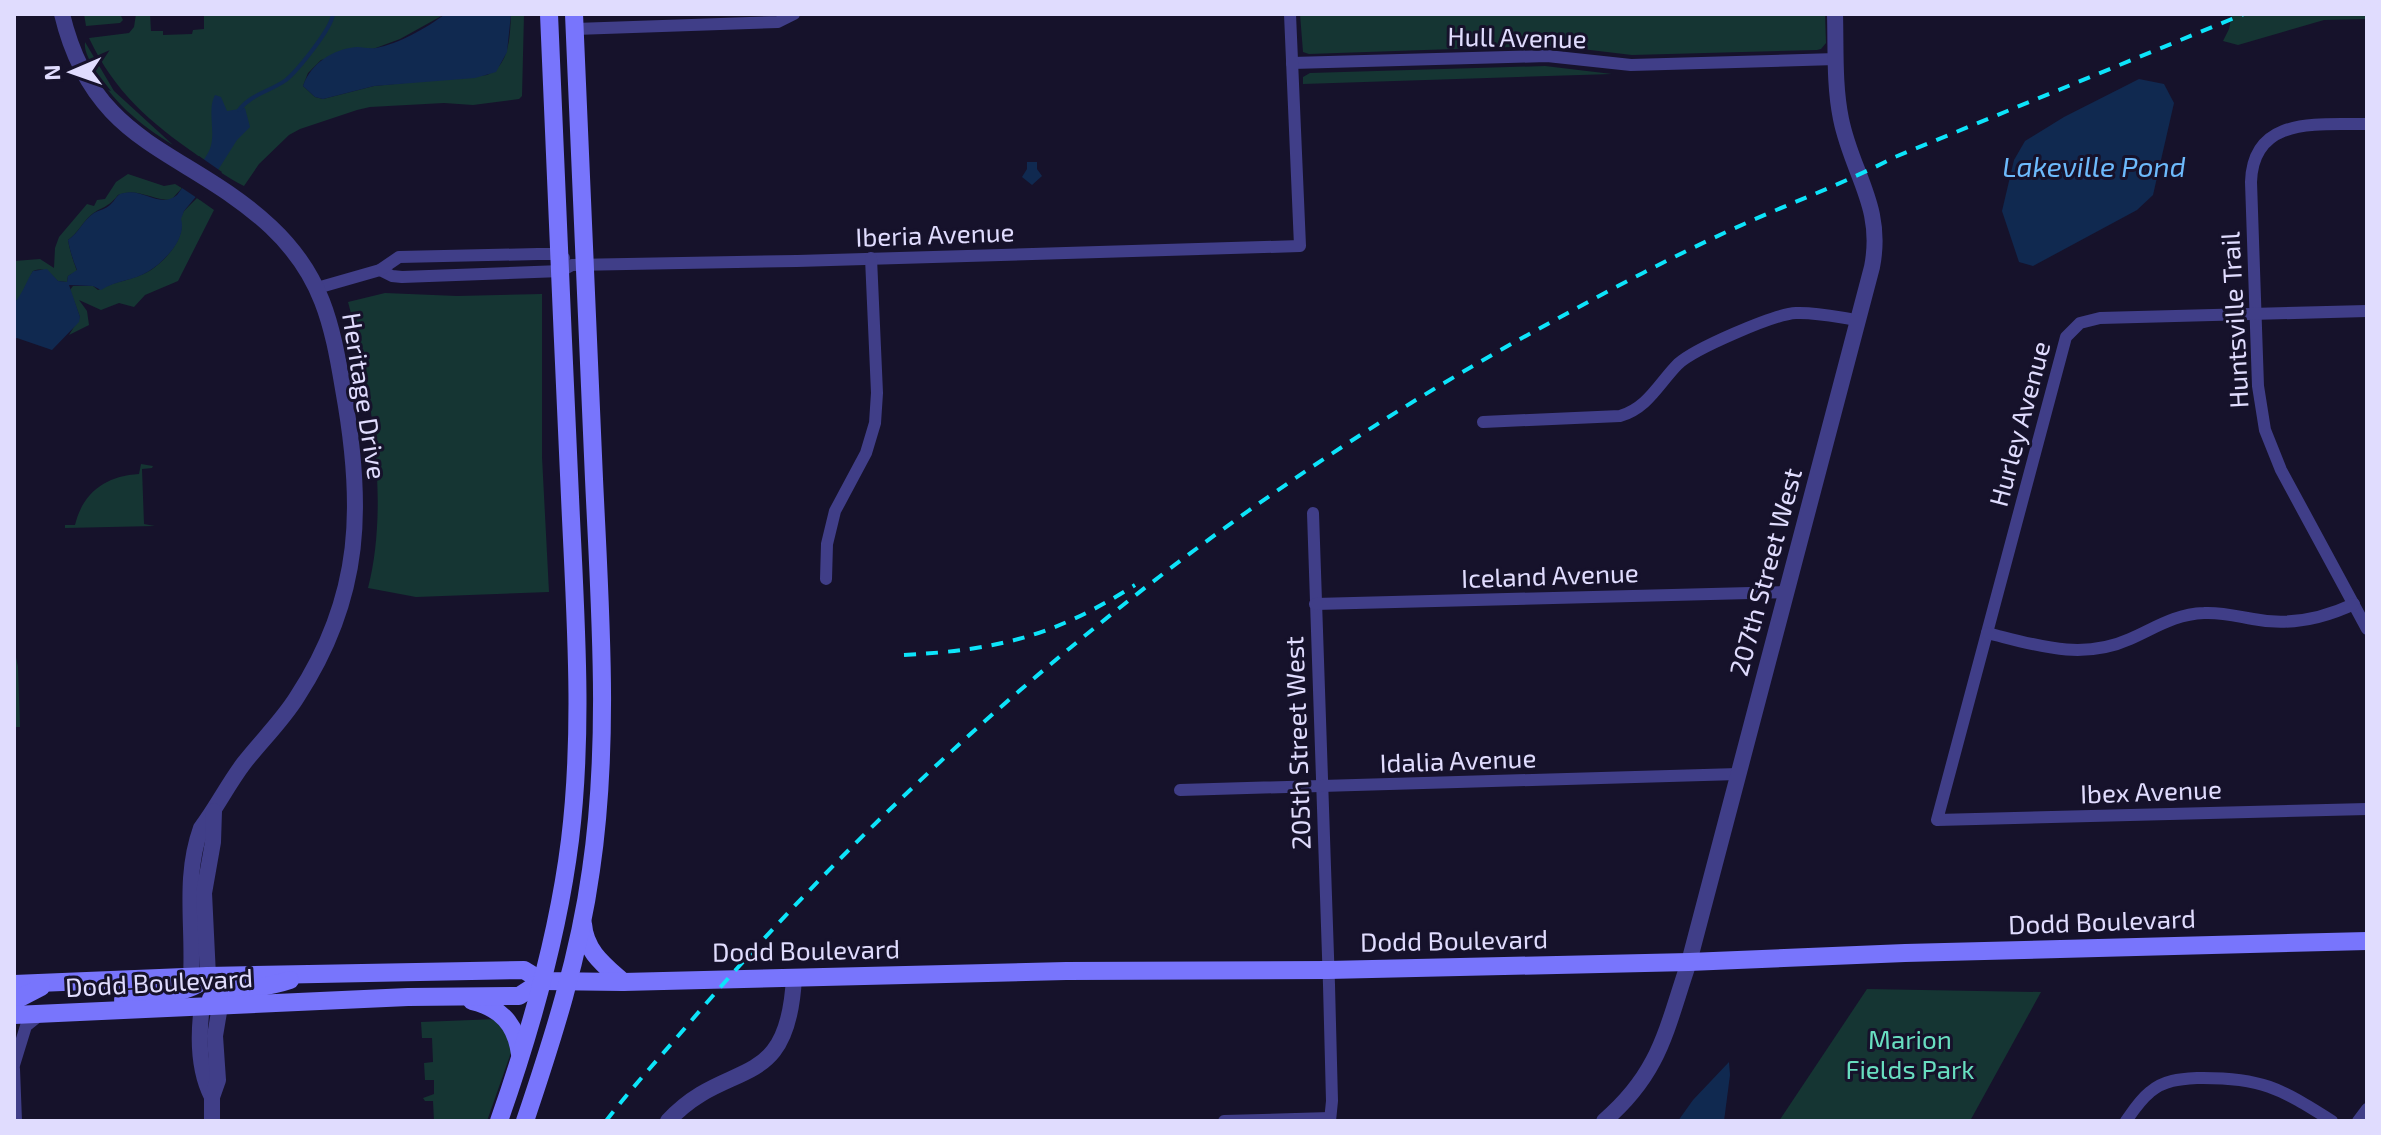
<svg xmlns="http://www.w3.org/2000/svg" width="2381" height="1135" font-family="'Exo 2',sans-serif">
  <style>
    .green { fill: #153533 }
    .water { fill: #102950 }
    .pier { fill: #16122b }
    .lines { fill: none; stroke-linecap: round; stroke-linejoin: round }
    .stream { stroke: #102950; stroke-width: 4 }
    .minor { stroke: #403e88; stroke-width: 12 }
    .tertiary { stroke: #403e88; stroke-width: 16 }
    .secondary { stroke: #7875fc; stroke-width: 18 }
    .rail { stroke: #0de4fa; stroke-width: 4; stroke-dasharray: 12 10; stroke-linecap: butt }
    .labels { text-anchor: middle; stroke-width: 6; stroke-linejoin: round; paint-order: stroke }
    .street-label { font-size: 26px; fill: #e0dcfe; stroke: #16122b }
    .park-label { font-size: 26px; fill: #68dec0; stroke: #16122b }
    .water-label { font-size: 28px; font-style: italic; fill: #6dbafc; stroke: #16122b }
  </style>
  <rect width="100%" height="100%" fill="#16122b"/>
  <!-- green -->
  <g class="green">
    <polygon points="84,14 121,16 123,20 120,23 86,26"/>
    <path d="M136,14H150L151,31H163V35L192,34L193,30L204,29V14H445L400,39L373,49L321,60L308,73L303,86L315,97L323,99L374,86L487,75C510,66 510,35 511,14H524L522,96L519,99L473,105L444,103L370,107L357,110L300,129L289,135L259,164L244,186C227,178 212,166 197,155C150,122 115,93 89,38L129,33L134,27Z"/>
    <polygon points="1300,14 1825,14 1826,43 1821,49 1817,50 1632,55 1565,47 1537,46 1309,54 1303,52"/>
    <polygon points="2232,14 2367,14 2367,19 2324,20 2238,45 2223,41 2229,29"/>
    <path d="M85,42L114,91L173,145C139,124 111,101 92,65C88,57 84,50 85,42Z"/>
    <polygon points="1545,66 1612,74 1303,84 1303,77 1310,73"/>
    <path d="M128,174L164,186L175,184L182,188L171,200C152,200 137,187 118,195C107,209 102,206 91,215C82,223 78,233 68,240C70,251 73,260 77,271L68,276L67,282L58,281C50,274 46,266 33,271L20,297L14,303V261L40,259L54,268L55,248L59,237L87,204L94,206L97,200L105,199L116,182Z"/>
    <path d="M197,198L214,210L178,281L145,295L134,307L119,303L101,310L79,300L87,311L89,325L69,335L80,317L70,290L73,286H93L98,290C114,281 136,280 151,270C166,260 187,237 180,219L184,211Z"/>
    <path d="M385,293L457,296L542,294V457L549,592L416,597L368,588C390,504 371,385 348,302Z"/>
    <path d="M141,464L153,466L152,468L142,469L144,524L155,526L65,528V525H75C83,492 106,476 139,474Z"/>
    <polygon points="14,647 18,667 20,727 14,727"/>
    <polygon points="1867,989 2041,992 1970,1121 1779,1121"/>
    <polygon points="497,1019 513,1047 487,1121 434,1121 433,1101 425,1101 423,1098 434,1094 434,1080 425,1080 424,1063 433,1062 432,1038 422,1038 421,1022"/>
  </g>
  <!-- water -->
  <g class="water">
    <path d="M445,14H511L507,52L496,72L475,78L374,86L323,99L315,97L303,86C311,63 333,49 357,47C363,47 369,49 376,48C398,44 427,28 445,14Z"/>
    <polygon points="2139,79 2164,84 2174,103 2153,195 2137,210 2033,266 2019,262 2002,211 2014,160 2025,141 2064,117"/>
    <path d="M215,95L221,97L227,111L245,108L250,127L237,140L218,170L184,211L181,219C187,238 165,261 149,271C134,281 116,280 101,290L93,286L69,285L80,317L79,322L52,350L17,338L14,339V303C23,294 26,281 33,271L47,269L58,281L67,282L68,276L77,270C73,260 70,251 68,240C79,233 83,220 94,213C99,210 106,209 110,205C116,200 116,194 124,193C143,188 160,209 177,195C187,181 200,167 208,153C218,136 206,111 215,95Z"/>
    <polygon points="1027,162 1037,162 1037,169 1042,176 1032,185 1022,177 1027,169"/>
    <polygon points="1729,1062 1730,1075 1724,1121 1678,1121 1693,1100"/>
  </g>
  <!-- pier -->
  <polygon class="pier" points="199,156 222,172 200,200 179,186"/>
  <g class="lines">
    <!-- stream -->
    <path class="stream" d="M239,110C251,94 271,91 286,80C298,70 332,28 333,14"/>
    <!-- minor -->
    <g class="minor">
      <polyline points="575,29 778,22 794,14"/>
      <polyline points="1292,63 1547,56 1631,65 1836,59"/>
      <path d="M2367,124C2319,125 2253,115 2251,182L2258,386L2265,430L2281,470L2367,629"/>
      <polyline points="380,270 392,276 402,277 561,271 572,265 797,261 1300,246 1290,14"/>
      <polyline points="317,288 380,270 399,257 538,254 560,254 564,258"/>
      <polyline points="2367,311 2100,318 2080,323 2066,337 1937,820 2367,809"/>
      <path d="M1483,422L1620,416C1648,408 1659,383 1678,364C1694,349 1774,314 1796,313C1816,312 1837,317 1857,320"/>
      <polyline points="1313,513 1329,985 1332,1101 1330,1121"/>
      <polyline points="826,579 827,544 835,511 866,453 875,423 877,393 871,258"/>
      <polyline points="1315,604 1786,592"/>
      <path d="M1987,633C2036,645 2081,661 2130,639C2155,628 2175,614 2204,613C2221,612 2236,616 2253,619C2288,626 2322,619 2354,604"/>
      <polyline points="1180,790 1738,774"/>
      <polyline points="14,1065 26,1026 41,1014"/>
      <polyline points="14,1069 16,1121"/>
      <polyline points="1224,1121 1330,1118"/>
      <path d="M2126,1121C2133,1111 2140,1100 2150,1092C2164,1080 2180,1079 2197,1078C2261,1077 2280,1088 2332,1121"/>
      <polyline points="2358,1121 2367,1109"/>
    </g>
    <!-- tertiary -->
    <g class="tertiary">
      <path d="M62,14C94,148 185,147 271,227C322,275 332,323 343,389C364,504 363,596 297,697C282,721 262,740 244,763C228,784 217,807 201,828C183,878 194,925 191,977"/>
      <polyline points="208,976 204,893 213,842 214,811"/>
      <path d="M202,1006C198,1036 198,1070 212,1097"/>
      <polyline points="212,1121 212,1097 218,1080 215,1036 220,1006"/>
      <path d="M668,1121C728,1056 788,1096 794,977"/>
      <path d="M1604,1121C1661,1072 1666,1029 1689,962L1872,267C1884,206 1852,174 1841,119C1834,85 1836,48 1835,14"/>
    </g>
    <!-- secondary -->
    <g class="secondary">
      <path d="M583,924C585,951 604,965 623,982"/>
      <polyline points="14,984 208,976 524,970 542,981 623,982 1066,971 1328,970 1689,962 1905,953 2367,941"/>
      <path d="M211,999C233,989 264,989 290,980"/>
      <path d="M123,1000C147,996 192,995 208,976"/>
      <polyline points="14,1001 41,987"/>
      <path d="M472,1001C501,1008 516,1024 520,1054"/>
      <polyline points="14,1015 408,997 519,996 542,981"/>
      <path d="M499,1121C531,1030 558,936 570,840C584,726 575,611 570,497C563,336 555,175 549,14"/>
      <path d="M525,1121C553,1038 579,957 591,870C610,741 600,609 594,479C587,324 580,169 574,14"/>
    </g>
    <!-- rail -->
    <g class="rail">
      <path d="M904,655C998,650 1055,636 1135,585"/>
      <path d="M606,1121C633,1086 663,1054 691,1021C922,751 1203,517 1513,343C1591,300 1671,256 1753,220C1801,199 1849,181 1895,157L2244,14"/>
    </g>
  </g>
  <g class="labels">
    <!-- street labels -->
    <g class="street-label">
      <text transform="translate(1517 38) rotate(1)" y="9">Hull Avenue</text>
      <text transform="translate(935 235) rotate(-2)" y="9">Iberia Avenue</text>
      <text transform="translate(2235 320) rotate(-93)" y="9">Huntsville Trail</text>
      <text transform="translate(364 396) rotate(81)" y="9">Heritage Drive</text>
      <text transform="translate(2020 424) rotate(-75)" y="9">Hurley Avenue</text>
      <text transform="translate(1766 572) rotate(-75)" y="9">207th Street West</text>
      <text transform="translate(1550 576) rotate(-2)" y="9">Iceland Avenue</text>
      <text transform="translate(1298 743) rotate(-92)" y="9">205th Street West</text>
      <text transform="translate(1458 761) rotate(-2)" y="9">Idalia Avenue</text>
      <text transform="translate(2151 792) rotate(-2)" y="9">Ibex Avenue</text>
      <text transform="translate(2102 922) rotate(-2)" y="9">Dodd Boulevard</text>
      <text transform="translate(1454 941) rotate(-1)" y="9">Dodd Boulevard</text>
      <text transform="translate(806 951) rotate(-1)" y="9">Dodd Boulevard</text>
      <text transform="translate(159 983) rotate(-3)" y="9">Dodd Boulevard</text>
    </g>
    <!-- park labels -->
    <g class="park-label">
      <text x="1910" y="1049">Marion<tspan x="1910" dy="30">Fields Park</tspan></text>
    </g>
    <!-- water labels -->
    <g class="water-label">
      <text x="2094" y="177">Lakeville Pond</text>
    </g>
  </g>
  <!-- border -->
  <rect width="2381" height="1135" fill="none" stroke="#e0dcfe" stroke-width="32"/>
  <!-- north arrow -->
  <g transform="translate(72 72) rotate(268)" stroke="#16122b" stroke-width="6" paint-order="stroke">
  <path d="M0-6L14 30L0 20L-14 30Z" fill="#e0dcfe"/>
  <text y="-12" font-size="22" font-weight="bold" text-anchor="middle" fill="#e0dcfe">N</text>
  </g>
</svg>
